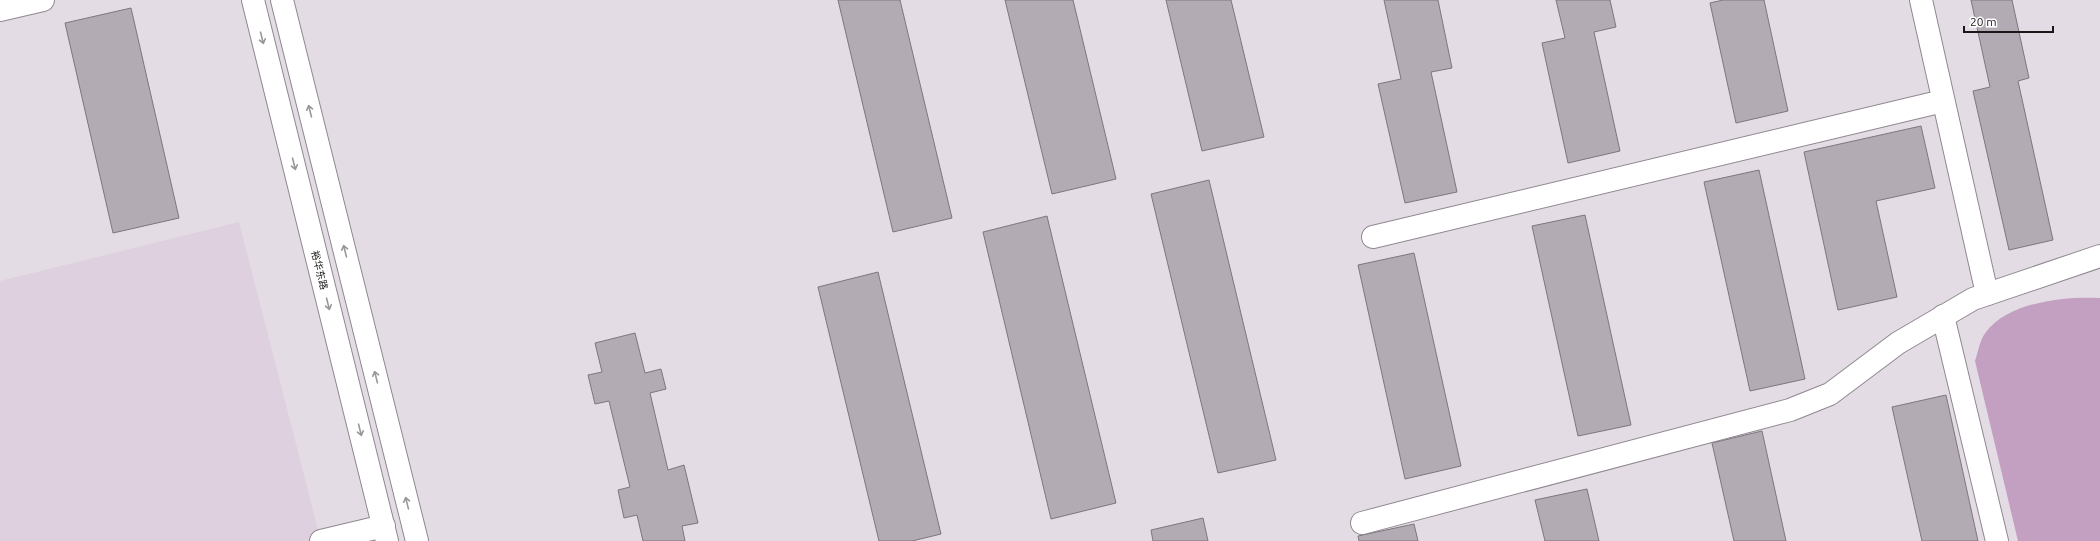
<svg xmlns="http://www.w3.org/2000/svg" width="2100" height="541" font-family="Ubuntu,'Noto Sans SC',sans-serif">
  <style>
    .built { fill: #ded0de }
    .green { fill: #c3a0c1 }
    .building { fill: #b3abb3; stroke: #7e767e }
    .lines { fill: none; stroke-linecap: round; stroke-linejoin: round }
    .minor-casing { stroke: #908890; stroke-width: 24 }
    .minor { stroke: #fff; stroke-width: 22 }
    .oneway { stroke: #989798 }
    .labels { text-anchor: middle; stroke-width: 3; stroke-linejoin: round; paint-order: stroke }
    .street-label { font-size: 10px; fill: #1a1719; stroke: #fff }
  </style>
  <rect width="100%" height="100%" fill="#e4dce4"/>
  <!-- built -->
  <polygon class="built" points="239,222 321,541 0,541 0,281"/>
  <!-- green -->
  <path class="green" d="M2100,298V541H2018L1975,361C1978,352 1980,339 1986,332C2008,302 2066,296 2100,298Z"/>
  <!-- building -->
  <g class="building">
    <polygon points="838,0 900,0 952,218 893,232"/>
    <polygon points="1005,0 1073,0 1116,179 1052,194"/>
    <polygon points="1166,0 1231,0 1264,137 1202,151"/>
    <polygon points="1384,0 1438,0 1452,68 1431,72 1457,192 1405,203 1378,84 1401,79"/>
    <polygon points="1556,0 1610,0 1616,27 1594,32 1620,151 1568,163 1542,43 1565,38"/>
    <polygon points="1723,0 1764,0 1788,111 1736,123 1710,3"/>
    <polygon points="1971,0 2012,0 2029,78 2018,81 2053,240 2009,250 1973,91 1990,87"/>
    <polygon points="131,8 179,218 113,233 65,23"/>
    <polygon points="1921,126 1935,188 1876,201 1897,297 1838,310 1804,152"/>
    <polygon points="1759,170 1805,379 1750,391 1704,182"/>
    <polygon points="1209,180 1276,460 1218,473 1151,194"/>
    <polygon points="1585,215 1631,425 1578,436 1532,226"/>
    <polygon points="1047,216 1116,503 1051,519 983,232"/>
    <polygon points="1414,253 1461,466 1405,479 1358,265"/>
    <polygon points="878,272 941,534 912,541 879,541 818,287"/>
    <polygon points="635,333 645,373 661,369 666,389 650,393 668,470 684,465 698,523 682,526 685,541 643,541 637,515 624,518 618,490 630,487 609,401 595,404 588,375 602,372 595,343"/>
    <polygon points="1946,395 1978,541 1922,541 1892,407"/>
    <polygon points="1762,431 1786,541 1734,541 1712,443"/>
    <polygon points="1587,489 1599,541 1545,541 1535,500"/>
    <polygon points="1203,518 1208,541 1153,541 1151,530"/>
    <polygon points="1414,524 1418,541 1359,541 1358,536"/>
  </g>
  <g class="lines">
    <defs>
      <g id="minor">
        <polyline points="253,0 387,541"/>
        <polyline points="282,0 417,541"/>
        <polyline points="1921,0 1987,294"/>
        <polyline points="0,10 43,0"/>
        <polyline points="1373,237 1943,101"/>
        <polyline points="1943,316 1997,541"/>
        <polyline points="1362,523 1790,410 1830,394 1898,343 1973,299 2100,256"/>
        <polyline points="321,541 384,526"/>
      </g>
    </defs>
    <!-- minor casing -->
    <use href="#minor" class="minor-casing"/>
    <!-- minor -->
    <use href="#minor" class="minor"/>
  </g>
  <!-- one-way arrows -->
  <defs><path id="oneway-shaft" d="M-6 0H5M1.5-3L5.5 0L1.5 3" fill="none" stroke-width="1.6" stroke-linecap="round" stroke-linejoin="round"/></defs>
  <g class="oneway">
    <use href="#oneway-shaft" transform="translate(262 38) rotate(76)"/>
    <use href="#oneway-shaft" transform="translate(310 111) rotate(-104)"/>
    <use href="#oneway-shaft" transform="translate(294 164) rotate(76)"/>
    <use href="#oneway-shaft" transform="translate(345 251) rotate(-104)"/>
    <use href="#oneway-shaft" transform="translate(328 304) rotate(76)"/>
    <use href="#oneway-shaft" transform="translate(376 377) rotate(-104)"/>
    <use href="#oneway-shaft" transform="translate(360 430) rotate(76)"/>
    <use href="#oneway-shaft" transform="translate(407 503) rotate(-104)"/>
  </g>
  <g class="labels">
    <!-- street labels -->
    <g class="street-label">
      <text transform="translate(320 270) rotate(76)" y="4">裕华东路</text>
    </g>
  </g>
  <!-- scale -->
  <path d="M1964 26v6h89v-6" fill="none" stroke="#1a1719" stroke-width="2"/>
  <text x="1970" y="26" font-size="12" fill="#1a1719" stroke="#ffffff" stroke-width="3" paint-order="stroke">20 m</text>
</svg>
